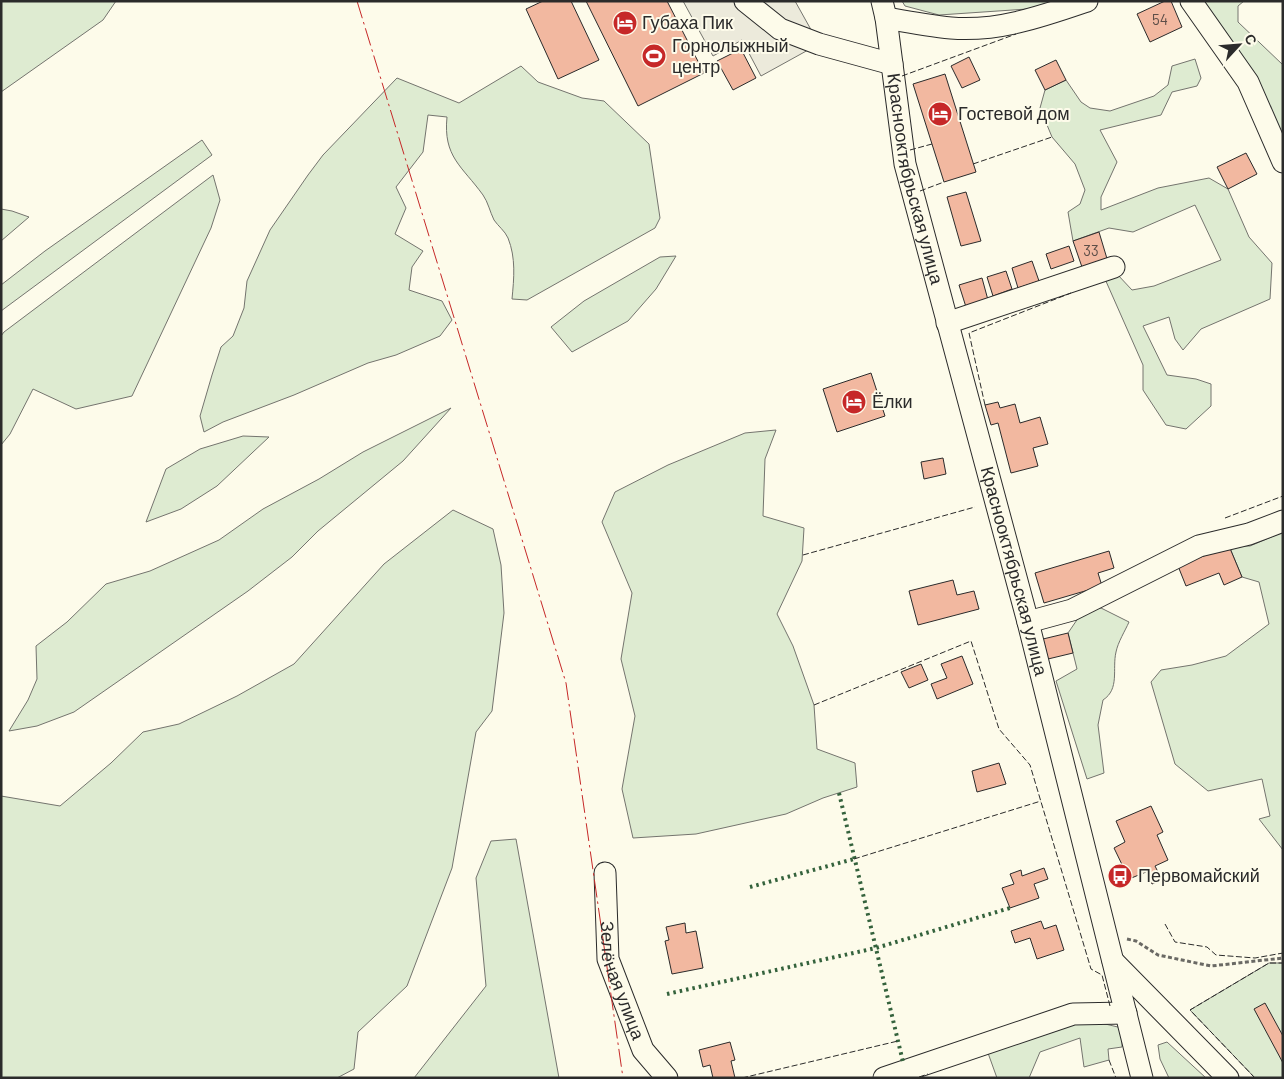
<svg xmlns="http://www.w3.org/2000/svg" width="1284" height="1079" font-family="Barlow,sans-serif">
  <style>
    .green { fill: #deebd1; stroke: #74746e }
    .parking { fill: #eceadb; stroke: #74746e }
    .building { fill: #f2b8a0; stroke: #2b2b2b }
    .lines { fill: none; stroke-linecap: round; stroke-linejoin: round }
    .minor-casing { stroke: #2b2b2b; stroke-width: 23 }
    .path { stroke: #6a6964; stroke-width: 3; stroke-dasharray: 4 2.5; stroke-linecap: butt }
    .minor { stroke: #fdfbea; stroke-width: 21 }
    .hedge { stroke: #34623c; stroke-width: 4; stroke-dasharray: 2.5 4; stroke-linecap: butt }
    .fence { stroke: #2b2b2b; stroke-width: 1; stroke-dasharray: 6 2.5; stroke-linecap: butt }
    .power { stroke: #c62828; stroke-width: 1; stroke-dasharray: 18 4 2.5 4; stroke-linecap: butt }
    .labels { text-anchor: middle; stroke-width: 4; stroke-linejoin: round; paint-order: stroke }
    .number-label { font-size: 15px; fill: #5d4e48 }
    .poi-label { font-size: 18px; fill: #2b2b2b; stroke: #fdfbea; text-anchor: start }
    .street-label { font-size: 18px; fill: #2b2b2b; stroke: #fdfbea }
  </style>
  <rect width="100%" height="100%" fill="#fdfbea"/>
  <!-- green -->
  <g class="green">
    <polygon points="1,1 116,1 103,20 1,92"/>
    <polygon points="902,1 1057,1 1042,8 939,15 905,6"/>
    <polygon points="1198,1 1244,1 1238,6 1238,22 1283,65 1283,145"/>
    <polygon points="1195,59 1201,78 1197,86 1172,92 1161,115 1100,130 1117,162 1101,197 1101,210 1158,188 1209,178 1228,189 1249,237 1272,263 1270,299 1201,329 1183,350 1175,339 1169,317 1143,326 1167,375 1196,379 1211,384 1211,406 1186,429 1166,425 1143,390 1143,365 1105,279 1117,274 1132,290 1154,286 1221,260 1195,205 1133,232 1109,228 1073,241 1068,212 1080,204 1085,190 1075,164 1052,137 1040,108 1045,90 1066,80 1081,102 1090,108 1110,111 1154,96 1168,85 1172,66"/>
    <path d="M521,66L538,82L582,98L604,101L649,144L660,218L655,228L527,300L512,299C514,278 516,258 508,238C505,231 498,226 494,220C490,212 488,202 483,195C462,166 443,157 447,117L428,115L423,152L396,187L406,208L395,234L423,251L412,267L409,290L442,301L452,320L440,336L396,355L368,363L294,395L223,422L204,432L200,416L212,375L221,347L233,336L244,308L247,281L270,230L308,175L323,155L397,78L459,103Z"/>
    <polygon points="202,140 212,155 1,311 1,285 45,251"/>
    <polygon points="213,175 220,200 211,228 132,396 76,409 33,389 10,434 1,445 1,336 4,332"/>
    <polygon points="1,209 12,211 29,217 1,241"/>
    <polygon points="676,256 656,289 628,321 572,352 551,327 584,301 660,257"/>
    <polygon points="451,408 403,461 318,531 292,557 248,591 74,712 37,726 9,731 28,700 37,679 36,646 67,622 106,584 150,571 219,540 263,509 319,479 363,452"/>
    <polygon points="776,430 765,459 763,516 804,528 802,561 777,614 793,646 814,705 817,749 855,763 857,787 823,798 786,814 696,834 633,838 622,789 635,716 621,659 632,593 602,522 615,492 668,465 745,433"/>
    <polygon points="243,436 269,437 217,486 181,509 146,522 166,469 200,449"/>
    <polygon points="453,510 493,529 501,565 504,613 492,711 476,732 452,868 407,986 358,1032 354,1069 337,1078 1,1078 1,796 60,806 111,763 143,732 179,724 237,696 294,664 384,564"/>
    <polygon points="1283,532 1283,850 1259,819 1270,816 1262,779 1208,791 1175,764 1151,682 1161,670 1192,665 1226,656 1269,624 1259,582 1242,577 1229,546 1250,546"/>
    <path d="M1101,608L1129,622C1125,631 1118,642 1116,652C1112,669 1120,689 1103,700L1098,725L1104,773L1087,779L1056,681L1077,669L1068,633L1083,611Z"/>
    <polygon points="516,839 559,1078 414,1078 486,986 476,878 491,841"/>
    <polygon points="1269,963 1283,963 1283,1078 1255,1078 1190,1010"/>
    <polygon points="1080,1018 1122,1028 1122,1047 1108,1049 1109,1060 1084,1067 1080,1038 1040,1052 1029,1078 997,1078 988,1053"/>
    <polygon points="1167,1042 1206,1078 1169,1078 1160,1059 1158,1045"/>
  </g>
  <!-- parking -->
  <polygon class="parking" points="683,1 795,1 819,44 761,76 742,40 713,56"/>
  <!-- building -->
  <g class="building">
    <polygon points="543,1 571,1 599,60 558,79 526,9"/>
    <polygon points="586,1 667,1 704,73 638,106"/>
    <polygon points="1165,1 1171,1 1182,27 1150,42 1137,14"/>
    <polygon points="741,49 756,78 733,90 717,61"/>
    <polygon points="969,57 980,80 962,88 951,66"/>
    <polygon points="1056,60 1066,80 1045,90 1035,70"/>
    <polygon points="945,74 976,172 944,182 913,84"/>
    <polygon points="1246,153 1257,174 1228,189 1217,167"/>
    <polygon points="966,192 981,241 961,246 947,197"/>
    <polygon points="1099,232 1108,262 1083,270 1073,241"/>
    <polygon points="1069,246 1074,261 1051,269 1046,254"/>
    <polygon points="1032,261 1039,281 1018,288 1012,268"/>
    <polygon points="1006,271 1012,289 993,296 987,277"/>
    <polygon points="982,278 988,300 966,307 959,285"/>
    <polygon points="871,373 885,416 837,432 823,389"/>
    <polygon points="998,402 1000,408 1015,404 1020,423 1040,417 1048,444 1033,448 1038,466 1011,473 998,423 991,425 985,405"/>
    <polygon points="943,458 946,474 924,479 921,462"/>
    <polygon points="1229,546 1242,577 1224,585 1219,573 1186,586 1178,566"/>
    <polygon points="1109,551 1114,568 1098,573 1102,586 1044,603 1035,573"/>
    <polygon points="953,580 957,595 974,591 979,609 918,625 909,591"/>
    <polygon points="1068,633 1073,653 1048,659 1043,639"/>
    <polygon points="962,656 973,684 937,699 931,684 947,678 941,664"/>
    <polygon points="921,664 928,680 909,688 901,672"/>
    <polygon points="999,763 1006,784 977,792 972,771"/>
    <polygon points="1151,806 1163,832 1157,835 1168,860 1155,866 1162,880 1152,884 1146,872 1129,879 1114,848 1125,842 1116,821"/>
    <polygon points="1044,868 1048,879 1034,884 1039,898 1010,908 1002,888 1014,884 1010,874 1021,870 1022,876"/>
    <polygon points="1041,921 1044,929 1056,925 1064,950 1037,959 1030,938 1015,943 1011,931"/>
    <polygon points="685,923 686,933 696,931 703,968 672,974 665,941 669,940 666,927"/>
    <polygon points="1265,1003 1283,1036 1283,1063 1254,1009"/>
    <polygon points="730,1042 735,1060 731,1061 735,1078 713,1078 710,1065 703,1067 699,1050"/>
  </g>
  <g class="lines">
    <defs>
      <g id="minor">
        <polyline points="745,1 780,29 819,44 892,64"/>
        <path id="s1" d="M882,1L886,18L905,164L1028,622L1142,1078"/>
        <polyline points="1191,1 1248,82 1283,162"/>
        <path d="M886,18C908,22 929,26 951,28C998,32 1043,16 1087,1"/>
        <polyline points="947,323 1114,267"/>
        <polyline points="1028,622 1072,610 1199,546 1249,534 1283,521"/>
        <path id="s2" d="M605,873L608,959L643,1050L667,1078"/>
        <polyline points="1113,961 1228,1078"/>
        <polyline points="884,1078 1073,1014 1126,1013"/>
      </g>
    </defs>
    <!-- minor casing -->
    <use href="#minor" class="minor-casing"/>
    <!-- path -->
    <polyline class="path" points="1127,939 1136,941 1158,955 1211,966 1283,958"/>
    <!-- minor -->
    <use href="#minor" class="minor"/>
    <!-- hedge -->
    <g class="hedge">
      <polyline points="839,793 903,1062"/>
      <polyline points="750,887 854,859"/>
      <polyline points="667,994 876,948 1010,908"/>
    </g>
    <!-- fence -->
    <g class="fence">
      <polyline points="902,76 1016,34"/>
      <polyline points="910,150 932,144"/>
      <polyline points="973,164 1052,137"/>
      <polyline points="920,191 944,182"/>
      <polyline points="985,405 969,333 1071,293"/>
      <polyline points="1225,518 1283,496"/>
      <polyline points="803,555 975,507"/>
      <polyline points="814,705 971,641 999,729 1030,765 1091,969 1102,975 1110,1006"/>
      <polyline points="854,859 1041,801"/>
      <polyline points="1165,924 1175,942 1207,947 1216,955 1255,958 1283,953"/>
      <polyline points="1109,1060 1116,1078"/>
      <polyline points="919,1077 928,1074"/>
      <polyline points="742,1078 898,1041"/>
      <polyline points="1255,1078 1190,1010 1269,963 1283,963"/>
    </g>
    <!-- power -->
    <polyline class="power" points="357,1 566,683 623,1078"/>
  </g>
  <!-- icons -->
  <defs>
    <symbol id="hotel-disc" viewBox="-11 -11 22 22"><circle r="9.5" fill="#c62828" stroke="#fdfbea"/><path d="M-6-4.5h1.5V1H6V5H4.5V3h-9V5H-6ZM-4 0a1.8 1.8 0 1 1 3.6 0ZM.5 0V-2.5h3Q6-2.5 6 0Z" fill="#fff"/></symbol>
    <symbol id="stadium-disc" viewBox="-11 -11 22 22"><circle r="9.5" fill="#c62828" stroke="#fdfbea"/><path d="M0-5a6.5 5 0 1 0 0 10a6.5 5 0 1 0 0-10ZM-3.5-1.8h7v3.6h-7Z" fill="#fff"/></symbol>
    <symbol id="bus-disc" viewBox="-11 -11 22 22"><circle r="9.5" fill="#c62828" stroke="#fdfbea"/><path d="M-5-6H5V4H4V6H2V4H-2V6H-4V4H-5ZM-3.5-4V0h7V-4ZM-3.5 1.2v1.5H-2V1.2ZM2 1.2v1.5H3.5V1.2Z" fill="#fff"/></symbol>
  </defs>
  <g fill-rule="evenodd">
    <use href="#hotel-disc" x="611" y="9" width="28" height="28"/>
    <use href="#stadium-disc" x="640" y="42" width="28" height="28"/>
    <use href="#hotel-disc" x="926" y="100" width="28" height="28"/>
    <use href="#hotel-disc" x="840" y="388" width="28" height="28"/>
    <use href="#bus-disc" x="1106" y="862" width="28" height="28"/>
  </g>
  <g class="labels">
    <!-- number labels -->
    <g class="number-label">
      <text x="1160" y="25">54</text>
      <text x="1091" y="256">33</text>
    </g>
    <!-- poi labels -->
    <g class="poi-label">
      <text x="642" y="29">Губаха Пик</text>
      <text x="672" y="52">Горнолыжный<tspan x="672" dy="21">центр</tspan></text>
      <text x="958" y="120">Гостевой дом</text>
      <text x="872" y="408">Ёлки</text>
      <text x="1138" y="882">Первомайский</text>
    </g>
    <!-- street labels -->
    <g class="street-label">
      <text dy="6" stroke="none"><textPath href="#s1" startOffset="181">Краснооктябрьская улица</textPath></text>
      <text dy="6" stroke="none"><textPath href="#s1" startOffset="586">Краснооктябрьская улица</textPath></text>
      <text dy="6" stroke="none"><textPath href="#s2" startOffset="110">Зелёная улица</textPath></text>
    </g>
  </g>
  <!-- border -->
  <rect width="1284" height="1079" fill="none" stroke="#2b2b2b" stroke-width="5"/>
  <!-- north arrow -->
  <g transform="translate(1239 45) rotate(64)" stroke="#fdfbea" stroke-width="4" paint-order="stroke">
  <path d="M0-4L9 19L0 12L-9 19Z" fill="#2b2b2b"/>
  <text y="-8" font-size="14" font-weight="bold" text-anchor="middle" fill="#2b2b2b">С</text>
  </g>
</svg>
